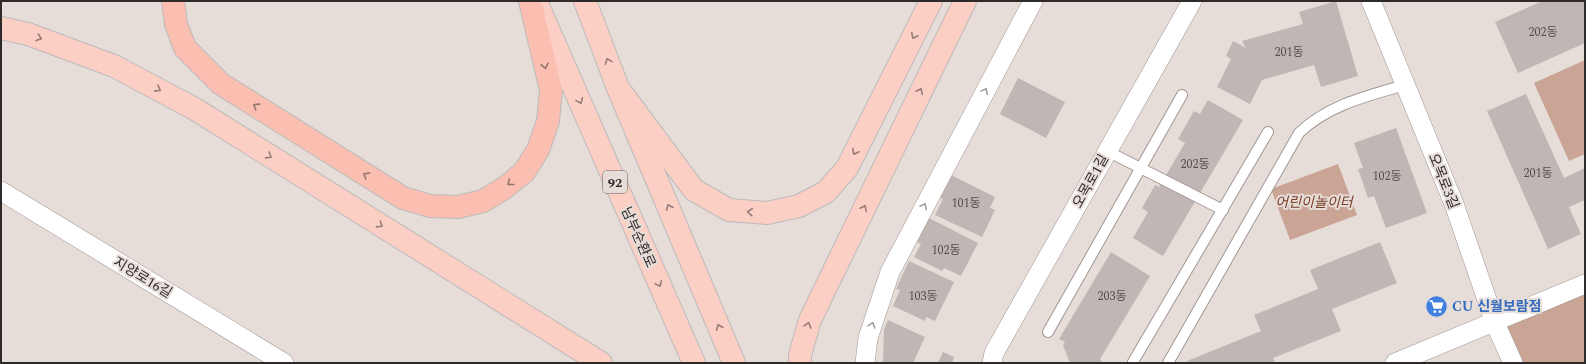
<svg xmlns="http://www.w3.org/2000/svg" width="1586" height="364" font-family="Spectral,'Noto Sans KR',serif">
  <style>
    .green { fill: #caa494 }
    .building { fill: #c0b6b4 }
    .lines { fill: none; stroke-linecap: round; stroke-linejoin: round }
    .service-casing { stroke: #a19895; stroke-width: 12 }
    .minor-casing { stroke: #a19895; stroke-width: 20 }
    .primary-casing { stroke: #bcbbbb; stroke-width: 24 }
    .trunk-casing { stroke: #bcbbbb; stroke-width: 24 }
    .service { stroke: #fff; stroke-width: 10 }
    .minor { stroke: #fff; stroke-width: 19 }
    .primary { stroke: #fccfc5; stroke-width: 22 }
    .trunk { stroke: #fbbfb2; stroke-width: 22 }
    .oneway { stroke: #957c77 }
    .oneway2 { stroke: #94746e }
    .oneway3 { stroke: #a19f9f }
    .labels { text-anchor: middle; stroke-width: 4; stroke-linejoin: round; paint-order: stroke }
    .number-label { font-size: 12px; fill: #524d4c }
    .shield { fill: #e6ddd9; stroke: #65605e; stroke-width: 1 }
    .shield-label { font-size: 13px; font-weight: bold; fill: #2e2a29 }
    .street-label { font-size: 14px; fill: #2e2a29; stroke: #e6ddd9 }
    .park-label { font-size: 14px; font-style: italic; fill: #793e24; stroke: #e6ddd9 }
    .shop-label { font-size: 14px; font-weight: bold; fill: #366cbe; stroke: #e6ddd9; text-anchor: start }
  </style>
  <rect width="100%" height="100%" fill="#e6ddd9"/>
  <!-- green -->
  <g class="green">
    <polygon points="1585,60 1585,154 1569,161 1534,83"/>
    <polygon points="1338,164 1357,215 1290,240 1271,189"/>
    <polygon points="1585,284 1585,363 1513,363 1495,323"/>
  </g>
  <!-- building -->
  <g class="building">
    <polygon points="1336,1 1358,76 1321,87 1314,65 1262,80 1250,104 1217,87 1231,59 1226,56 1233,41 1246,48 1242,41 1303,24 1299,12"/>
    <polygon points="1542,1 1585,1 1585,43 1518,73 1495,22"/>
    <polygon points="1018,78 1065,102 1046,138 1000,114"/>
    <polygon points="1526,94 1564,178 1585,168 1585,200 1569,207 1581,234 1548,249 1487,111"/>
    <polygon points="1208,100 1243,120 1163,256 1133,238 1148,212 1142,208 1155,185 1159,187 1185,143 1178,139 1194,111 1200,114"/>
    <polygon points="1396,128 1427,213 1386,228 1374,196 1368,198 1358,169 1363,168 1354,143"/>
    <polygon points="949,174 995,197 990,208 995,210 982,237 935,215 943,199 938,197"/>
    <polygon points="929,218 978,243 961,276 944,268 942,271 914,257 921,244 917,242"/>
    <polygon points="1380,242 1397,283 1332,309 1341,331 1273,358 1275,363 1188,363 1187,361 1261,331 1254,315 1318,289 1310,270"/>
    <polygon points="1111,252 1150,276 1100,359 1102,363 1070,363 1063,345 1065,342 1059,339"/>
    <polygon points="909,261 954,282 935,321 926,317 925,321 893,306 900,290 896,289"/>
    <polygon points="888,320 925,337 913,363 883,363 884,330"/>
    <polygon points="943,352 954,357 952,363 938,363"/>
  </g>
  <g class="lines">
    <defs>
      <g id="service">
        <polyline points="1107,151 1223,210"/>
        <polyline points="1048,332 1182,95"/>
        <polyline points="1133,362 1268,132"/>
        <path d="M1168,363L1299,133C1328,105 1367,96 1405,85"/>
      </g>
      <g id="minor">
        <polyline points="1371,1 1454,204 1495,323 1513,363"/>
        <polyline points="1,191 284,363"/>
        <polyline points="865,363 868,338 890,272 1033,1"/>
        <polyline points="992,363 994,353 1192,1"/>
        <polyline points="1395,363 1585,284"/>
      </g>
      <g id="primary">
        <polyline points="536,1 694,363"/>
        <polyline points="585,1 618,88 734,363"/>
        <polyline points="1,28 28,34 114,66 195,109 601,363"/>
        <polyline points="618,88 694,190 729,210 767,213 799,206 826,192 847,168 931,1"/>
        <polyline points="800,363 800,355 810,320 965,1"/>
      </g>
      <polyline id="trunk" points="173,1 176,24 185,48 221,84 403,198 430,206 458,207 483,201 503,189 524,172 538,150 548,121 551,90 530,1"/>
    </defs>
    <!-- service casing -->
    <use href="#service" class="service-casing"/>
    <!-- minor casing -->
    <use href="#minor" class="minor-casing"/>
    <!-- primary casing -->
    <use href="#primary" class="primary-casing"/>
    <!-- trunk casing -->
    <use href="#trunk" class="trunk-casing"/>
    <!-- service -->
    <use href="#service" class="service"/>
    <!-- minor -->
    <use href="#minor" class="minor"/>
    <!-- primary -->
    <use href="#primary" class="primary"/>
    <!-- trunk -->
    <use href="#trunk" class="trunk"/>
  </g>
  <!-- one-way arrows -->
  <defs><path id="oneway-chevron" d="M-2-3.5L2.5 0L-2 3.5" fill="none" stroke-width="1.6" stroke-linecap="round" stroke-linejoin="round"/></defs>
  <g class="oneway">
    <use href="#oneway-chevron" transform="translate(914 36) rotate(117)"/>
    <use href="#oneway-chevron" transform="translate(39 38) rotate(20)"/>
    <use href="#oneway-chevron" transform="translate(608 61) rotate(-111)"/>
    <use href="#oneway-chevron" transform="translate(158 89) rotate(28)"/>
    <use href="#oneway-chevron" transform="translate(920 91) rotate(-64)"/>
    <use href="#oneway-chevron" transform="translate(580 101) rotate(66)"/>
    <use href="#oneway-chevron" transform="translate(855 152) rotate(117)"/>
    <use href="#oneway-chevron" transform="translate(269 156) rotate(32)"/>
    <use href="#oneway-chevron" transform="translate(669 207) rotate(-113)"/>
    <use href="#oneway-chevron" transform="translate(864 208) rotate(-64)"/>
    <use href="#oneway-chevron" transform="translate(750 212) rotate(-175)"/>
    <use href="#oneway-chevron" transform="translate(380 225) rotate(32)"/>
    <use href="#oneway-chevron" transform="translate(659 284) rotate(66)"/>
    <use href="#oneway-chevron" transform="translate(808 325) rotate(-73)"/>
    <use href="#oneway-chevron" transform="translate(719 327) rotate(-113)"/>
  </g>
  <g class="oneway2">
    <use href="#oneway-chevron" transform="translate(545 66) rotate(77)"/>
    <use href="#oneway-chevron" transform="translate(256 106) rotate(-148)"/>
    <use href="#oneway-chevron" transform="translate(366 175) rotate(-148)"/>
    <use href="#oneway-chevron" transform="translate(510 183) rotate(141)"/>
  </g>
  <g class="oneway3">
    <use href="#oneway-chevron" transform="translate(985 91) rotate(-62)"/>
    <use href="#oneway-chevron" transform="translate(924 206) rotate(-62)"/>
    <use href="#oneway-chevron" transform="translate(872 325) rotate(-72)"/>
  </g>
  <!-- icons -->
  <defs>
    <symbol id="supermarket-disc" viewBox="-11 -11 22 22"><circle r="9.5" fill="#3f7fe0" stroke="#e6ddd9"/><path d="M-6-5.5h2.5l.6 2H6L4.5 2H-2.5L-4.4-4H-6ZM-1.5 3.2a1.3 1.3 0 1 0 .1 0ZM3 3.2a1.3 1.3 0 1 0 .1 0Z" fill="#fff"/></symbol>
  </defs>
  <g fill-rule="evenodd">
    <use href="#supermarket-disc" x="1424" y="294" width="25" height="25"/>
  </g>
  <g class="labels">
    <!-- number labels -->
    <g class="number-label">
      <text x="1543" y="36">202동</text>
      <text x="1289" y="56">201동</text>
      <text x="1195" y="168">202동</text>
      <text x="1538" y="177">201동</text>
      <text x="1387" y="180">102동</text>
      <text x="966" y="207">101동</text>
      <text x="946" y="254">102동</text>
      <text x="923" y="300">103동</text>
      <text x="1112" y="300">203동</text>
    </g>
    <!-- shield labels -->
    <rect class="shield" x="603" y="171" width="24" height="22" rx="3"/>
    <g class="shield-label">
      <text x="615" y="187">92</text>
    </g>
    <!-- street labels -->
    <g class="street-label">
      <text transform="translate(1090 181) rotate(-61)" y="5">오목로1길</text>
      <text transform="translate(1444 181) rotate(68)" y="5">오목로3길</text>
      <text transform="translate(639 237) rotate(66)" y="5">남부순환로</text>
      <text transform="translate(143 277) rotate(31)" y="5">지양로16길</text>
    </g>
    <!-- park labels -->
    <g class="park-label">
      <text x="1314" y="207">어린이놀이터</text>
    </g>
    <!-- shop labels -->
    <g class="shop-label">
      <text x="1452" y="311">CU 신월보람점</text>
    </g>
  </g>
  <!-- border -->
  <rect width="1586" height="364" fill="none" stroke="#2e2a29" stroke-width="4"/>
</svg>
